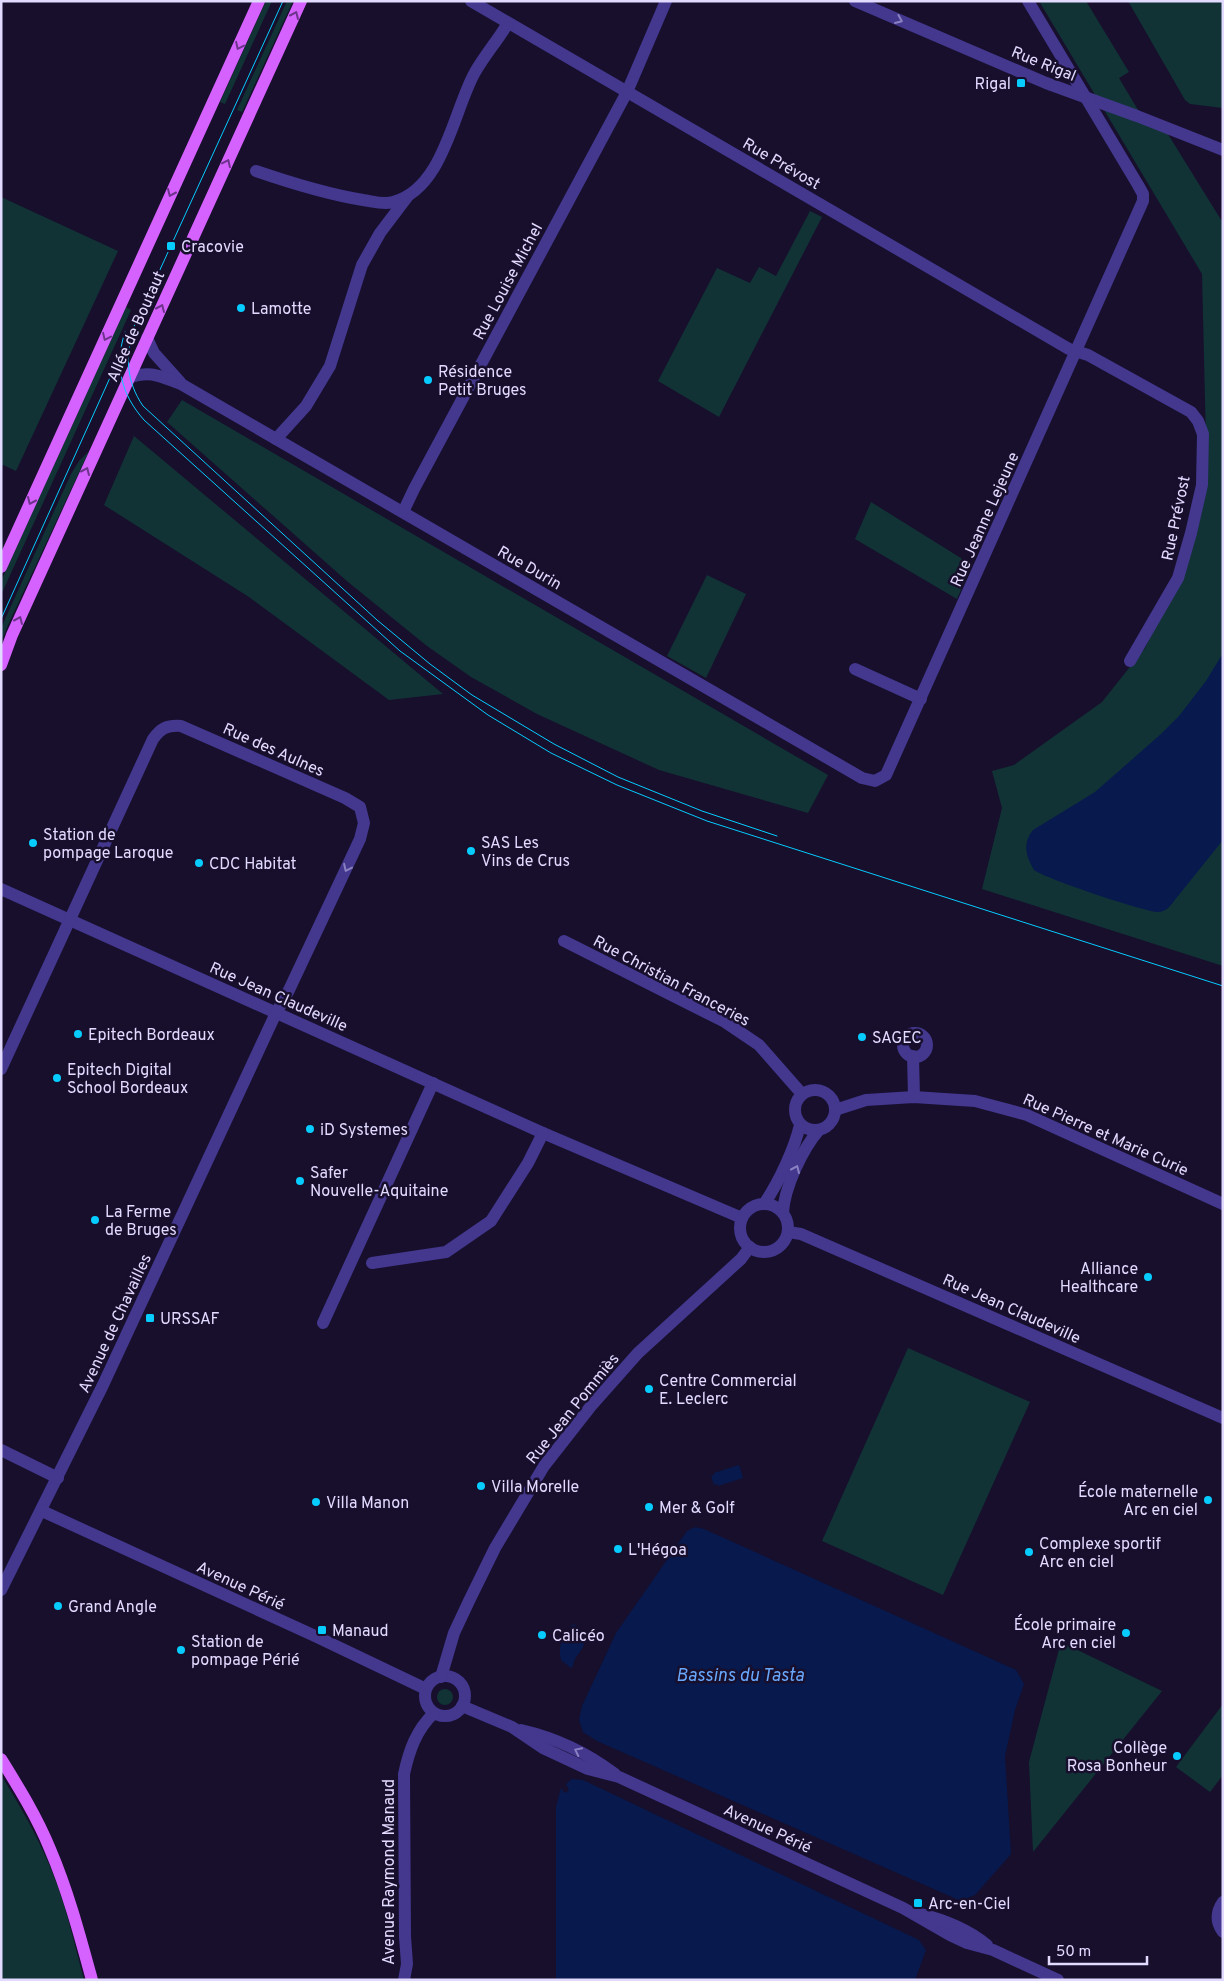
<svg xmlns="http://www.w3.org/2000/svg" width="1224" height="1981" font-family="Overpass,sans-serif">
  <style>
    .green { fill: #113336 }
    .water { fill: #07194d }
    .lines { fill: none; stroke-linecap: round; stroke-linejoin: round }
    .minor { stroke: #43378e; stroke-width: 12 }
    .major { stroke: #d561ff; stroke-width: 12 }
    .tram { stroke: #06ccff; stroke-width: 1 }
    .oneway { stroke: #6c348b }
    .oneway2 { stroke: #8b80c1 }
    .poi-dot { fill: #06ccff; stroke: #170f2c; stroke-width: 2 }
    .labels { text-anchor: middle; stroke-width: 5; stroke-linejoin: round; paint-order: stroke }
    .street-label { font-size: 16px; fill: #e2daff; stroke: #170f2c }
    .poi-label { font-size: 16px; fill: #e2daff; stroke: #170f2c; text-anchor: start }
    .water-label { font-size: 18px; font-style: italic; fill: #68a9ff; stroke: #170f2c }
  </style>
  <rect width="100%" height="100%" fill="#170f2c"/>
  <!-- green -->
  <g class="green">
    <polygon points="266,1 272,1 225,104 220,102"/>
    <polygon points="287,1 293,1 242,112 237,110"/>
    <polygon points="1039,1 1086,1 1129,72 1119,78 1138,110 1166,131 1223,223 1223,966 982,889 1002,808 992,771 1014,765 1102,702 1145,648 1184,567 1207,484 1202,274"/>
    <polygon points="1128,1 1223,1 1223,108 1190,104 1185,100"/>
    <polygon points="1,197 118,251 16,471 1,464"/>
    <polygon points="810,211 822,217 719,417 658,381 717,268 750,283 759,267 776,276"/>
    <polygon points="126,307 131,310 1,595 1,581"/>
    <polygon points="182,400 828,775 808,813 659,770 537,714 471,677 427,646 348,582 167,422"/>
    <polygon points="134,436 443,694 389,700 249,597 104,505"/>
    <polygon points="89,451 8,625 1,642 1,628 71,474 79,461"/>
    <polygon points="871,502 972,565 957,599 855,539"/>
    <polygon points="707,575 746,594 706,678 667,656"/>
    <polygon points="908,1348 1030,1402 943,1595 822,1541"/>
    <polygon points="1061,1642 1162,1691 1033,1852 1029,1762"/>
    <circle cx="445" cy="1697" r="8"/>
    <polygon points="1223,1704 1223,1775 1210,1792 1176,1767"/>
    <path d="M1,1775C26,1815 49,1857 63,1902C71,1928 77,1954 84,1980H1Z"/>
  </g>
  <!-- water -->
  <g class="water">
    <path d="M1223,653V840L1174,901C1170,907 1166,911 1159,912C1147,913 1044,878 1034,870C1026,856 1022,844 1033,830L1095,792L1161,734L1179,716L1206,681Z"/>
    <polygon points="739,1465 743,1478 718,1486 717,1484 714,1485 711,1476 714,1475 714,1473"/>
    <polygon points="695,1527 704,1529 1016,1670 1024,1684 1015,1710 1005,1756 1011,1854 975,1895 961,1901 597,1741 583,1732 579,1720 582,1706 616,1633 687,1531"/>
    <path d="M574,1624L578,1629L583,1631C591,1647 574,1653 573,1666L571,1668L561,1660C558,1648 561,1637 571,1631L570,1627Z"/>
    <polygon points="572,1779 583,1780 919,1940 926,1950 915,1980 556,1980 556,1807 561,1788 565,1793 569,1790 566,1784"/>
  </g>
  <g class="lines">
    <!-- minor -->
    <g class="minor">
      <polyline points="471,1 1069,349 1088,355 1191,412 1198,421 1203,434 1202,485 1191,533 1178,578 1130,661"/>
      <polyline points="855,1 1046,83 1137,116 1223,150"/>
      <path d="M256,171C291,183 326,194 363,200C372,201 383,205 393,202C443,189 453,113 474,74C484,56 498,40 508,23"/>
      <polyline points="147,338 154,353 180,382"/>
      <path d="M130,377C151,370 161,377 181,384L862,778L875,781L886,775L1143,201V194L1138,185L1028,1"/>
      <polyline points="276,439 306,406 330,366 362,265 380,233 408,196"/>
      <polyline points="403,512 414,489 627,92 666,1"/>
      <polyline points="855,669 921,699"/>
      <polyline points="1,889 543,1133 742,1218"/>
      <polyline points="564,941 725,1022 759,1045 802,1094"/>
      <circle cx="915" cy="1045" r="12"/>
      <polyline points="913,1056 914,1097"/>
      <path d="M1,1069L153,739C161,728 167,725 181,726L345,798L360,807L364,823L360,839L289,990L276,1013L103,1385L1,1590"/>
      <circle cx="815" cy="1110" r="20"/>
      <polyline points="835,1110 866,1100 914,1097 975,1101 1027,1115 1223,1204"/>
      <path d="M764,1204C779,1182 794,1150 800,1125"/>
      <circle cx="764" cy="1228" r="24"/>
      <path d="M783,1213C784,1188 803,1148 819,1130"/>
      <polyline points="788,1232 801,1234 1223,1418"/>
      <polyline points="372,1263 446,1252 491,1221 528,1163 543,1133"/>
      <polyline points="323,1323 433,1083"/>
      <polyline points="1,1450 58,1478"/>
      <polyline points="42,1511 315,1636 426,1689"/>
      <circle cx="445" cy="1696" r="20"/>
      <polyline points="441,1677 454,1633 469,1601 495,1548 544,1466 591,1406 638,1353 741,1259 750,1247"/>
      <polyline points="462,1706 512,1727 543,1748 588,1769 619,1777 903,1908 950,1935 967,1943 993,1950 1058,1980"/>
      <path d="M521,1730C556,1738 586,1752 615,1774"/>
      <path d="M1223,1902C1216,1912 1215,1921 1223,1932"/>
      <path d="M917,1913C942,1919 967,1928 987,1945"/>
      <path d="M404,1980L407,1964L405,1937L404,1774C409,1751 416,1730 434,1713"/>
    </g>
    <!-- major -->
    <g class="major">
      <polyline points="1,567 259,1"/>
      <polyline points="1,665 12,635 301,1"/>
      <path d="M1,1759C19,1788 37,1817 50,1849C68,1891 80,1936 92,1980"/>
    </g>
    <!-- tram -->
    <g class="tram">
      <path d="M134,328C125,356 126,381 143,406L377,620L430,664L472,695L554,744L618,777L702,811L777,836"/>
      <path d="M125,332C114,365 121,394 144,420L400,651L488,715L551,753L617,785L707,821L1223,986"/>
      <polyline points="131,333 283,1"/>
      <polyline points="1,619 118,360"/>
    </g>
  </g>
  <!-- one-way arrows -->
  <defs><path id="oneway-chevron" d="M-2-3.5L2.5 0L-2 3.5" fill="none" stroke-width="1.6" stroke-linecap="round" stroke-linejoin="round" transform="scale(1.25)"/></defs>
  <g class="oneway">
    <use href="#oneway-chevron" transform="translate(295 15) rotate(-66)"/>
    <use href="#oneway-chevron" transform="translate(239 46) rotate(115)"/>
    <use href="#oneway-chevron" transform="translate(227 163) rotate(-65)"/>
    <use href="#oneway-chevron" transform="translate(171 193) rotate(114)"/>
    <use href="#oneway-chevron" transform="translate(161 308) rotate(-66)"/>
    <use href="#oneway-chevron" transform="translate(106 337) rotate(115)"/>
    <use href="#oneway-chevron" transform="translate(86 471) rotate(-66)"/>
    <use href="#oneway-chevron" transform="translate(31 501) rotate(114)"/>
    <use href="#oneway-chevron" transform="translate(19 620) rotate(-66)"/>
  </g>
  <g class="oneway2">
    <use href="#oneway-chevron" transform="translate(899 20) rotate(23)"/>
    <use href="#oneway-chevron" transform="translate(347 868) rotate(115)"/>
    <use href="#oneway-chevron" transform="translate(796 1169) rotate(-66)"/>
    <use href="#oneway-chevron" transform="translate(578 1751) rotate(-154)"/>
  </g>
  <!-- markers -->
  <g class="poi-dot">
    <rect x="1016" y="78" width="10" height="10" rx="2.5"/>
    <rect x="166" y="241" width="10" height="10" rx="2.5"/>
    <circle cx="241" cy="308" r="5"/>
    <circle cx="428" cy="380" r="5"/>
    <circle cx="33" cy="843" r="5"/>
    <circle cx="471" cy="851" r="5"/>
    <circle cx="199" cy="863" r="5"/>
    <circle cx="78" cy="1034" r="5"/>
    <circle cx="862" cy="1037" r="5"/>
    <circle cx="57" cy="1078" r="5"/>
    <circle cx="310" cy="1129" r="5"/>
    <circle cx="300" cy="1181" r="5"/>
    <circle cx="95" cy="1220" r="5"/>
    <circle cx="1148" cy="1277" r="5"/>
    <rect x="145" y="1313" width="10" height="10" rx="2.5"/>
    <circle cx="649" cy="1389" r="5"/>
    <circle cx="481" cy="1486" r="5"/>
    <circle cx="1208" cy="1500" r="5"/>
    <circle cx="316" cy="1502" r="5"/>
    <circle cx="649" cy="1507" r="5"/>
    <circle cx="618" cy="1549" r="5"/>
    <circle cx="1029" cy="1552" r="5"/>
    <circle cx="58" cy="1606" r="5"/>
    <rect x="317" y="1625" width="10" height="10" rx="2.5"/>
    <circle cx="1126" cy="1633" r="5"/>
    <circle cx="542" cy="1635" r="5"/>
    <circle cx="181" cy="1650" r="5"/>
    <circle cx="1177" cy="1756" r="5"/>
    <rect x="913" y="1898" width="10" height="10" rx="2.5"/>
  </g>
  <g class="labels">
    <!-- street labels -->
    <g class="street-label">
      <text transform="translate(1044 63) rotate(22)" y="6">Rue Rigal</text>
      <text transform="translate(782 163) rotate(30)" y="6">Rue Prévost</text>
      <text transform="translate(507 281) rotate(-62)" y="6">Rue Louise Michel</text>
      <text transform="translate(135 326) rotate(-66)" y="6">Allée de Boutaut</text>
      <text transform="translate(1175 518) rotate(-78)" y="6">Rue Prévost</text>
      <text transform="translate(984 519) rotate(-66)" y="6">Rue Jeanne Lejeune</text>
      <text transform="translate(530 567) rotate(30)" y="6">Rue Durin</text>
      <text transform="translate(274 749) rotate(24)" y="6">Rue des Aulnes</text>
      <text transform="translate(672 980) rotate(28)" y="6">Rue Christian Franceries</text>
      <text transform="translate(279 996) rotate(24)" y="6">Rue Jean Claudeville</text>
      <text transform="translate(1106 1134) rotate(24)" y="6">Rue Pierre et Marie Curie</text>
      <text transform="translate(1012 1308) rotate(24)" y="6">Rue Jean Claudeville</text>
      <text transform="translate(114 1323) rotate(-65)" y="6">Avenue de Chavailles</text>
      <text transform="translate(572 1408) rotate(-51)" y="6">Rue Jean Pommiès</text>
      <text transform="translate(241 1585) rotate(25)" y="6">Avenue Périé</text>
      <text transform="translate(768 1828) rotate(25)" y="6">Avenue Périé</text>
      <text transform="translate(388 1872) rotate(-90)" y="6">Avenue Raymond Manaud</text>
    </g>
    <!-- poi labels -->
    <g class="poi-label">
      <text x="1011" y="89" text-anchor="end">Rigal</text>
      <text x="181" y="252">Cracovie</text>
      <text x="251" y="314">Lamotte</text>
      <text x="438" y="377">Résidence<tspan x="438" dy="18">Petit Bruges</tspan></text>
      <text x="43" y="840">Station de<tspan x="43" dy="18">pompage Laroque</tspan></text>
      <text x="481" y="848">SAS Les<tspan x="481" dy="18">Vins de Crus</tspan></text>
      <text x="209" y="869">CDC Habitat</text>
      <text x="88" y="1040">Epitech Bordeaux</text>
      <text x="872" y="1043">SAGEC</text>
      <text x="67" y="1075">Epitech Digital<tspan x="67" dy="18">School Bordeaux</tspan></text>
      <text x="320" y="1135">iD Systemes</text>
      <text x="310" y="1178">Safer<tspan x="310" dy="18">Nouvelle-Aquitaine</tspan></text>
      <text x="105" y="1217">La Ferme<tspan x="105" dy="18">de Bruges</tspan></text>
      <text x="1138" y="1274" text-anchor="end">Alliance<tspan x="1138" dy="18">Healthcare</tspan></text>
      <text x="160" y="1324">URSSAF</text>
      <text x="659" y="1386">Centre Commercial<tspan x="659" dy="18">E. Leclerc</tspan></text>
      <text x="491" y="1492">Villa Morelle</text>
      <text x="1198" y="1497" text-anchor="end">École maternelle<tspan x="1198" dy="18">Arc en ciel</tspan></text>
      <text x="326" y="1508">Villa Manon</text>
      <text x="659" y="1513">Mer &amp; Golf</text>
      <text x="1039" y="1549">Complexe sportif<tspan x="1039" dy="18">Arc en ciel</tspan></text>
      <text x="628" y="1555">L'Hégoa</text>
      <text x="68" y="1612">Grand Angle</text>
      <text x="1116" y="1630" text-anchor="end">École primaire<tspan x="1116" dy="18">Arc en ciel</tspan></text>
      <text x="332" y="1636">Manaud</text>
      <text x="552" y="1641">Calicéo</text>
      <text x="191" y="1647">Station de<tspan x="191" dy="18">pompage Périé</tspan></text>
      <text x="1167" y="1753" text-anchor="end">Collège<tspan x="1167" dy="18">Rosa Bonheur</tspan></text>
      <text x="928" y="1909">Arc-en-Ciel</text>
    </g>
    <!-- water labels -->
    <g class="water-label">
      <text x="740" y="1681">Bassins du Tasta</text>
    </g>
  </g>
  <!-- border -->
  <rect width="1224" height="1981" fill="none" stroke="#e2daff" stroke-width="5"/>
  <!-- scale -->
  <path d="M1049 1956v8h98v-8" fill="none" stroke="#e2daff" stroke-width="2.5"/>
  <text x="1056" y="1956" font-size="15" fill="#e2daff" stroke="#170f2c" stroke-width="4" paint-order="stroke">50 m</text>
</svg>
